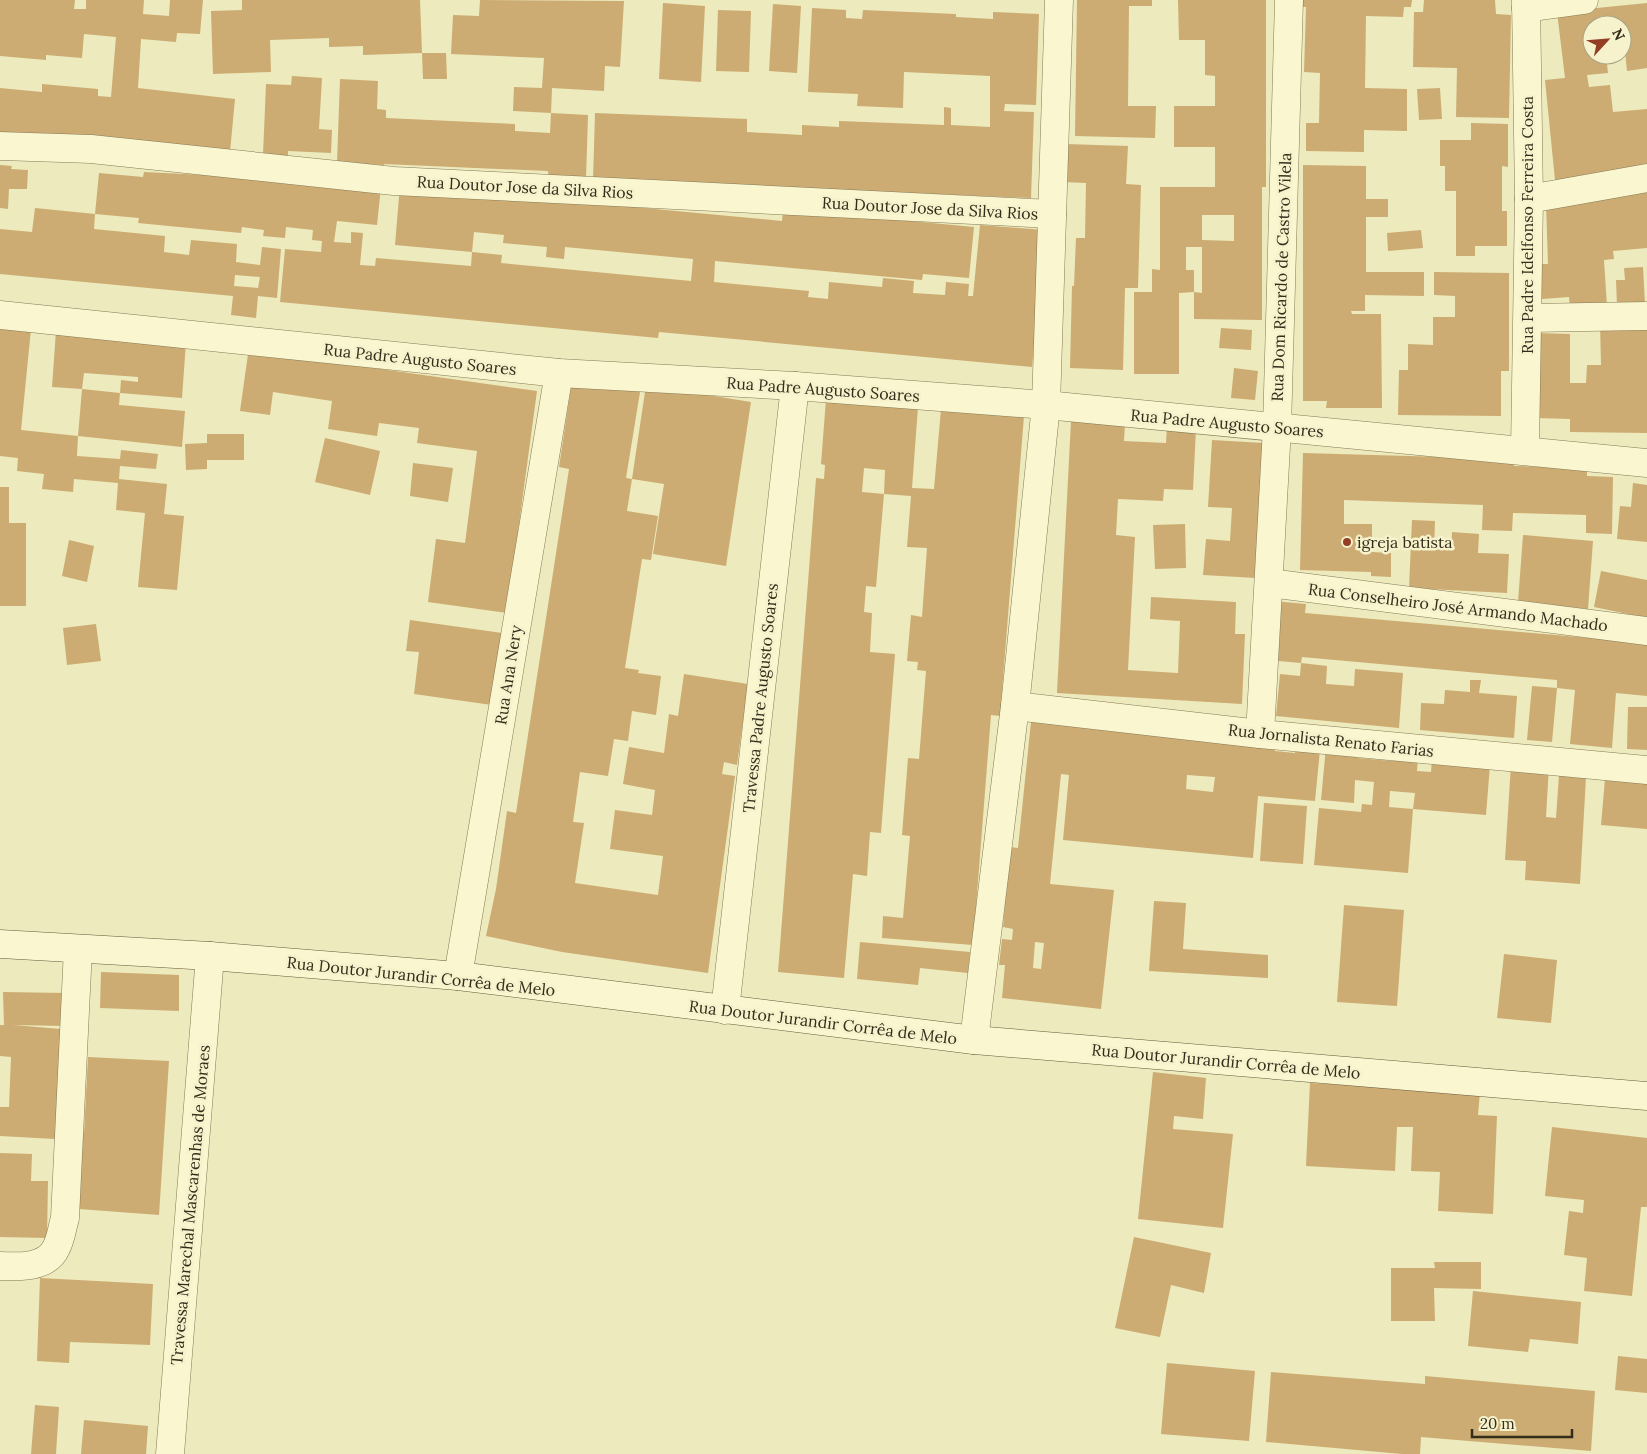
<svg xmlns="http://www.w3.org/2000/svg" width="1647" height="1454" font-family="Lora,serif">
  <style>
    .building { fill: #ccac72; fill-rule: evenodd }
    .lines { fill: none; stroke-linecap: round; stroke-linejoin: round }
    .street-casing { stroke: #857a56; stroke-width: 29 }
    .secondary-casing { stroke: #675a3a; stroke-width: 29 }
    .street { stroke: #f9f6d0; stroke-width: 28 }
    .secondary { stroke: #f9f6d0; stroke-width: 28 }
    .poi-dot { fill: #943e26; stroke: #f5f2cc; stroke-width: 2 }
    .labels { text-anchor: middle; stroke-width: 5; stroke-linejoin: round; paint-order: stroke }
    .street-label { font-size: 16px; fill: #342d1b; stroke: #f5f2cc }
    .poi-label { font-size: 16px; fill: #342d1b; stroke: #f5f2cc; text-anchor: start }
  </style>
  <rect width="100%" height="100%" fill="#edeabd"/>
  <!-- building -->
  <g class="building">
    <polygon points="0,0 75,0 74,9 86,9 86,0 144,0 143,14 169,16 170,0 203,0 200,34 177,33 176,42 141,39 138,88 235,99 230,152 0,133 0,88 42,92 42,84 98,89 98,96 111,97 116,37 84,34 82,58 46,55 46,60 0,56"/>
    <polygon points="242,0 420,0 422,53 363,55 363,46 329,47 329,38 270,40 271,72 213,74 211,11 242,10"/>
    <polygon points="480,0 624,1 620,67 605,66 604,91 552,88 551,113 588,115 586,179 549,178 548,171 384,164 384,165 337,163 340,79 378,81 377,109 386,110 386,118 515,124 515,131 550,133 551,113 513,111 514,87 542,88 544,58 451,54 453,15 479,16"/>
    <polygon points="1077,0 1152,0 1152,6 1129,6 1128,106 1156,106 1155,138 1075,136"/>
    <path d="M1178,0H1266V187H1262V320L1194,319V292L1179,293V374H1134V292H1152V269L1160,270V187H1215V147H1174V106H1215V76L1205,75V40H1179ZM1202,215H1234V241L1202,240ZM1186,247H1202V293L1194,292V270H1186Z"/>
    <polygon points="1302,0 1412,0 1411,7 1404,7 1403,17 1366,16 1365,88 1407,89 1407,131 1364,130 1364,152 1306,151 1306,123 1319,123 1320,73 1304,72 1306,7 1302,7"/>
    <polygon points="1424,0 1495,0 1496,14 1511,15 1509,118 1456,117 1457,68 1413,67 1414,12 1423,12"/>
    <polygon points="663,3 705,6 701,82 659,79"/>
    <polygon points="1647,3 1647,68 1627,71 1625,51 1622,51 1622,25 1592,25 1592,55 1606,55 1608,73 1587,75 1589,87 1610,85 1613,112 1647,109 1647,170 1555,180 1545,80 1565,78 1557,12"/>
    <polygon points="773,4 801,6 797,73 769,71"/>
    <polygon points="812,8 846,10 846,18 862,19 863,10 956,14 956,17 993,19 993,12 1039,14 1036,105 1005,104 1004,111 1034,112 1031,198 593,180 595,113 747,119 747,132 802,135 802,125 839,127 839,121 944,125 944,107 951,108 951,125 990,127 990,76 904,72 903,108 857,106 858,94 808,92"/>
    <polygon points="718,10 751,11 749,72 716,71"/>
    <polygon points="422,53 446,53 447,79 423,79"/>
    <polygon points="292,76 322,78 319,129 332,130 331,153 288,151 288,156 263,155 266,84 291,85"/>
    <polygon points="1440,88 1442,119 1419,120 1417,89"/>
    <polygon points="1471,123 1508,124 1508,167 1502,166 1502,211 1507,211 1507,246 1475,246 1475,256 1456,256 1456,191 1445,191 1445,166 1440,166 1440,140 1471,140"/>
    <polygon points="1065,144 1128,146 1126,184 1141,185 1138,288 1125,288 1123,370 1070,368 1072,286 1074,286 1076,238 1085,238 1086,183 1063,182"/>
    <polygon points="0,165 12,166 11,169 28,170 27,189 9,189 8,209 0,208"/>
    <polygon points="1303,165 1366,166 1366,199 1388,199 1388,217 1366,217 1366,272 1424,272 1424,296 1365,295 1365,311 1351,311 1352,314 1381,314 1382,408 1326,408 1327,401 1303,401"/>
    <path d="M144,172L246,177L381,187L377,225L337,221L334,242L351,243V232L363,233L360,265L375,266L376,258L471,266L472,252L395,245L400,185L782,221L783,209L974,227L969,278L923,274L922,280L715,261L714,282L809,291L808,297L828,299L829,282L882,287L883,278L914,281L913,293L945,295L946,282L969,284L968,296H973L980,225L1045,230L1032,367L659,332L658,338L280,302L285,249L321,252L322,241L312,240L313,230L286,227L285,238L263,236L264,230L242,227L241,233L138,223L139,218L95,214L99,173L143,177ZM474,232L504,235L503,243L547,247L546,257L564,259L565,247L693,259L691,281L501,263L502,255L472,252Z"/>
    <polygon points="1647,192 1647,248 1613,251 1614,259 1604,260 1607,306 1570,308 1569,297 1542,299 1540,264 1548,264 1546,203"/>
    <path d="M35,208L95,214L94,229L165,236L164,252L189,255L191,240L237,244L236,262L260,265L262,247L281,249L277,298L258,296L256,318L231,315L233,296L0,274V229L32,232ZM235,275L260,277L258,288L234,286Z"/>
    <polygon points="1421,230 1423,248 1388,251 1387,233"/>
    <polygon points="1643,267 1645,304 1617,305 1616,280 1625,280 1624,268"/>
    <polygon points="1434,272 1509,273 1509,371 1501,371 1501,416 1398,415 1399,370 1408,370 1408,344 1433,345 1433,317 1455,317 1455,296 1434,295"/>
    <polygon points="1600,322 1647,323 1647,433 1570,432 1570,419 1535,418 1536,333 1570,334 1570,383 1586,383 1587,365 1601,365"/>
    <polygon points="0,326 31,329 21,430 78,436 77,456 120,459 121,450 158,454 156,469 120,466 119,479 167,484 164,514 184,516 177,590 138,587 145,513 116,510 118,483 74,479 73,492 42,489 44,474 17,471 18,458 0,456"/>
    <polygon points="1221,328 1252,330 1251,350 1219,348"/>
    <polygon points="56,331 186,342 182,398 120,393 121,380 138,382 138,377 84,373 82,389 52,387"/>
    <polygon points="249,347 338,363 537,391 507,613 428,602 436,539 465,543 477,451 417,443 419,428 379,423 377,436 328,429 332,401 273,392 270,415 240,411"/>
    <polygon points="1234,368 1258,371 1255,400 1231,398"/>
    <polygon points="572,381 641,386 626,478 632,479 646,385 751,402 726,566 653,554 664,484 632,479 627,511 658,516 651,560 642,559 625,668 639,670 638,673 661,676 656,715 632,711 628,741 614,739 608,776 580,772 573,822 584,823 575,883 658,895 663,856 610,849 615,810 652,815 655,790 623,784 629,747 664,753 669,714 678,716 684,674 748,684 737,765 724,762 722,774 735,776 708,973 562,952 486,936 496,889 507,811 516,813 569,469 559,467"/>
    <polygon points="82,389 120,393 119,405 185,411 182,447 78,436"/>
    <polygon points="826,399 918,407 912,488 934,489 941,409 1024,416 1000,716 991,715 973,945 882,938 883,916 903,918 910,836 902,835 908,758 919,759 926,671 917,670 918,662 907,661 911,615 922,617 927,548 907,547 911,496 884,494 885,470 864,468 862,492 884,494 876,587 866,586 864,612 872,613 870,652 895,654 881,833 870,832 867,876 853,874 844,978 778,972 816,478 824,479 825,465 821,464"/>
    <polygon points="1071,421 1125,424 1124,441 1166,443 1167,427 1196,429 1193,490 1164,489 1163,501 1118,499 1116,535 1135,537 1128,670 1178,673 1180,621 1150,619 1151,597 1236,602 1235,634 1245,634 1242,704 1057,693"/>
    <polygon points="207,434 244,434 244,460 207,460 207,469 186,470 185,444 207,443"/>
    <polygon points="325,438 380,451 370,495 315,482"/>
    <polygon points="1212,440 1264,443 1256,578 1203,575 1206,539 1230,541 1232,508 1208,507"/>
    <polygon points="1303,453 1514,459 1514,466 1587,468 1587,476 1613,477 1612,534 1586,533 1586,515 1513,513 1512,531 1482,530 1483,505 1344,500 1344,524 1372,524 1372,552 1391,553 1391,577 1371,576 1371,572 1300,570"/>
    <polygon points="413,463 453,468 448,502 410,496"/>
    <polygon points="1633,483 1647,485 1647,542 1617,539 1620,506 1631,507"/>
    <polygon points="0,487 9,487 9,523 26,523 26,606 0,606"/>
    <polygon points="1412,520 1435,521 1434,549 1451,550 1452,532 1479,534 1478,553 1509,554 1507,593 1409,588"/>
    <polygon points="1185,524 1186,568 1155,569 1153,525"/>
    <polygon points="1523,535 1593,541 1588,609 1518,602"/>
    <polygon points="69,540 94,546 87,582 62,576"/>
    <polygon points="1601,571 1647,580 1647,618 1594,607"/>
    <polygon points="1273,601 1306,604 1305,613 1647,643 1647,696 1616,693 1612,748 1570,744 1575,690 1557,688 1557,680 1302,657 1301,663 1268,660"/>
    <polygon points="410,620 502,633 492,705 414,694 419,652 406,651"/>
    <polygon points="96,624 101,661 67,665 63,628"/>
    <polygon points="1301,663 1327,666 1326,684 1354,686 1355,669 1403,673 1399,728 1276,716 1280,674 1300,676"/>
    <polygon points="1470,680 1481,680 1479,693 1517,696 1514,738 1420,730 1421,703 1444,704 1445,690 1470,692"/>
    <polygon points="1532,686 1557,688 1552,742 1527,740"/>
    <polygon points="1628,707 1647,707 1647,750 1627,749"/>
    <path d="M1031,722L1276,745L1275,751L1295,753V747L1320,750L1315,801L1258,796L1253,858L1063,840L1069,775L1061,774L1050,884L1114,890L1101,1009L1002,998L1005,965H999L1002,939L1012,940L1013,929L1003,927L1010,847L1018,848ZM1187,775L1215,777L1213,792L1186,789ZM1035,942L1044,943L1041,969L1033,968Z"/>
    <path d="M1326,747L1358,750L1357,758L1392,761L1393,755L1418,757L1417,771L1431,772L1432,759L1490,765L1486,815L1413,809L1408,873L1314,865L1319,808L1361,812L1362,804L1372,805L1374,782L1355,780L1354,803L1321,800ZM1390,791L1415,793L1413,809L1389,807Z"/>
    <polygon points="1511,764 1549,766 1546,817 1556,818 1559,775 1586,777 1580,884 1525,880 1526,861 1505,860"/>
    <polygon points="1605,779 1647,783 1647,829 1601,825"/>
    <polygon points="1264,803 1307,806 1303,864 1260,861"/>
    <polygon points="1154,901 1186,903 1183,949 1268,955 1268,978 1149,971"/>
    <polygon points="1344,905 1404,910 1397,1006 1337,1002"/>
    <polygon points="860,942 970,952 968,973 920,968 918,985 857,979"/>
    <polygon points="1504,954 1557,960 1551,1023 1497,1018"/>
    <polygon points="101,972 179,975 179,1011 100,1008"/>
    <polygon points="3,992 67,993 67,1026 13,1025 61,1029 55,1139 0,1136 0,1107 9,1107 11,1057 0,1056 0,1025 4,1025"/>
    <polygon points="88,1057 169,1061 159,1215 79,1209 81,1184 73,1184 77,1132 84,1133"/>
    <polygon points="1153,1072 1206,1078 1203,1119 1174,1116 1173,1129 1233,1134 1223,1228 1138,1219"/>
    <polygon points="1310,1083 1480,1092 1478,1115 1497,1116 1493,1214 1438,1211 1440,1172 1411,1171 1413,1127 1397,1127 1395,1171 1306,1166"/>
    <polygon points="1552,1127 1647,1138 1647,1207 1641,1207 1632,1296 1584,1291 1587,1258 1564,1255 1569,1211 1583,1213 1584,1200 1545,1196"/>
    <polygon points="0,1153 32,1154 31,1181 48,1181 47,1238 0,1237"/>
    <polygon points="1134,1237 1211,1253 1204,1293 1171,1285 1160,1337 1115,1328"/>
    <polygon points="1434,1262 1481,1262 1481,1289 1434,1288 1435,1321 1391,1321 1391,1268 1435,1268"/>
    <polygon points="40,1278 153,1284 150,1345 70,1342 69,1363 37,1361"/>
    <polygon points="1473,1291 1581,1302 1578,1344 1530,1339 1528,1352 1468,1346"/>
    <polygon points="1618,1356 1647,1359 1647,1393 1615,1390"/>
    <polygon points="1167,1363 1255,1371 1249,1441 1161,1434"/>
    <polygon points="1271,1372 1425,1384 1425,1376 1595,1391 1591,1451 1421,1437 1420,1454 1402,1454 1266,1442"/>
    <polygon points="35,1405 59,1407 56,1454 31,1454"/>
    <polygon points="84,1420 148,1426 146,1454 81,1454"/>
  </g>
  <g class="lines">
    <defs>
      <g id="street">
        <polyline points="1526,8 1584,0"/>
        <polyline points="0,146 91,149 394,181 1052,214"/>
        <polyline points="1529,199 1647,178"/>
        <polyline points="0,315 559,373 795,386 1046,405 1647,463"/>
        <polyline points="1528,318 1647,316"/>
        <polyline points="1525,450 1529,199 1526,0"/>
        <polyline points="1269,583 1647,631"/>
        <polyline points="1015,706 1260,734 1647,770"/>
        <polyline points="1260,734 1277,428 1289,0"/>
        <polyline points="458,976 559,373"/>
        <polyline points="725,1010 795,386"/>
        <polyline points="974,1040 1015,706 1046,405 1059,0"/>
        <path d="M0,1266C19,1267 47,1268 56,1248C61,1239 62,1228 65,1218L78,949"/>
        <polyline points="170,1454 210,956"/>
      </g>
      <polyline id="secondary" points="0,944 210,956 458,976 974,1040 1647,1096"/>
    </defs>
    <!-- street casing -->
    <use href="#street" class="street-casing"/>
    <!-- secondary casing -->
    <use href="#secondary" class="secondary-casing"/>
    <!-- street -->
    <use href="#street" class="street"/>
    <!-- secondary -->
    <use href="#secondary" class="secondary"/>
  </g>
  <!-- markers -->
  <circle class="poi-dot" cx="1347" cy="542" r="5"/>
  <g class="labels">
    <!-- street labels -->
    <g class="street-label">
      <text transform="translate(525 187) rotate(3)" y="6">Rua Doutor Jose da Silva Rios</text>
      <text transform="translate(930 208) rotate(3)" y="6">Rua Doutor Jose da Silva Rios</text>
      <text transform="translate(1527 225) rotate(-90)" y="6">Rua Padre Idelfonso Ferreira Costa</text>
      <text transform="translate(1281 277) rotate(-88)" y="6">Rua Dom Ricardo de Castro Vilela</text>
      <text transform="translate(420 359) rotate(6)" y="6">Rua Padre Augusto Soares</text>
      <text transform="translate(823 389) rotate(4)" y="6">Rua Padre Augusto Soares</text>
      <text transform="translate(1227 423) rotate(5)" y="6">Rua Padre Augusto Soares</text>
      <text transform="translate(1458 607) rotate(7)" y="6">Rua Conselheiro José Armando Machado</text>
      <text transform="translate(508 675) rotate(-81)" y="6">Rua Ana Nery</text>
      <text transform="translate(760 698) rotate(-84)" y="6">Travessa Padre Augusto Soares</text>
      <text transform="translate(1331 740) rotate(6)" y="6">Rua Jornalista Renato Farias</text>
      <text transform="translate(421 976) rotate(6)" y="6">Rua Doutor Jurandir Corrêa de Melo</text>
      <text transform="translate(823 1022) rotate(7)" y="6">Rua Doutor Jurandir Corrêa de Melo</text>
      <text transform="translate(1226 1061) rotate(5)" y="6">Rua Doutor Jurandir Corrêa de Melo</text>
      <text transform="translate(190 1205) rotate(-85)" y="6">Travessa Marechal Mascarenhas de Moraes</text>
    </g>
    <!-- poi labels -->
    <g class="poi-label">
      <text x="1357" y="548">igreja batista</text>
    </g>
  </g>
  <!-- north arrow -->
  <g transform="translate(1607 40) rotate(64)"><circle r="24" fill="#f5f2cc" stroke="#a8a385"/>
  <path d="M0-4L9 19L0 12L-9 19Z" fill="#943e26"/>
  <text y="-8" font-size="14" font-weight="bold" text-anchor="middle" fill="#342d1b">N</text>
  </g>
  <!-- scale -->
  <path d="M1472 1429v8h100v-8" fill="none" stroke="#342d1b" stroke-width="2.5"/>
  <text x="1480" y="1429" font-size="15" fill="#342d1b" stroke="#f5f2cc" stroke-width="4" paint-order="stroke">20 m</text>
</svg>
